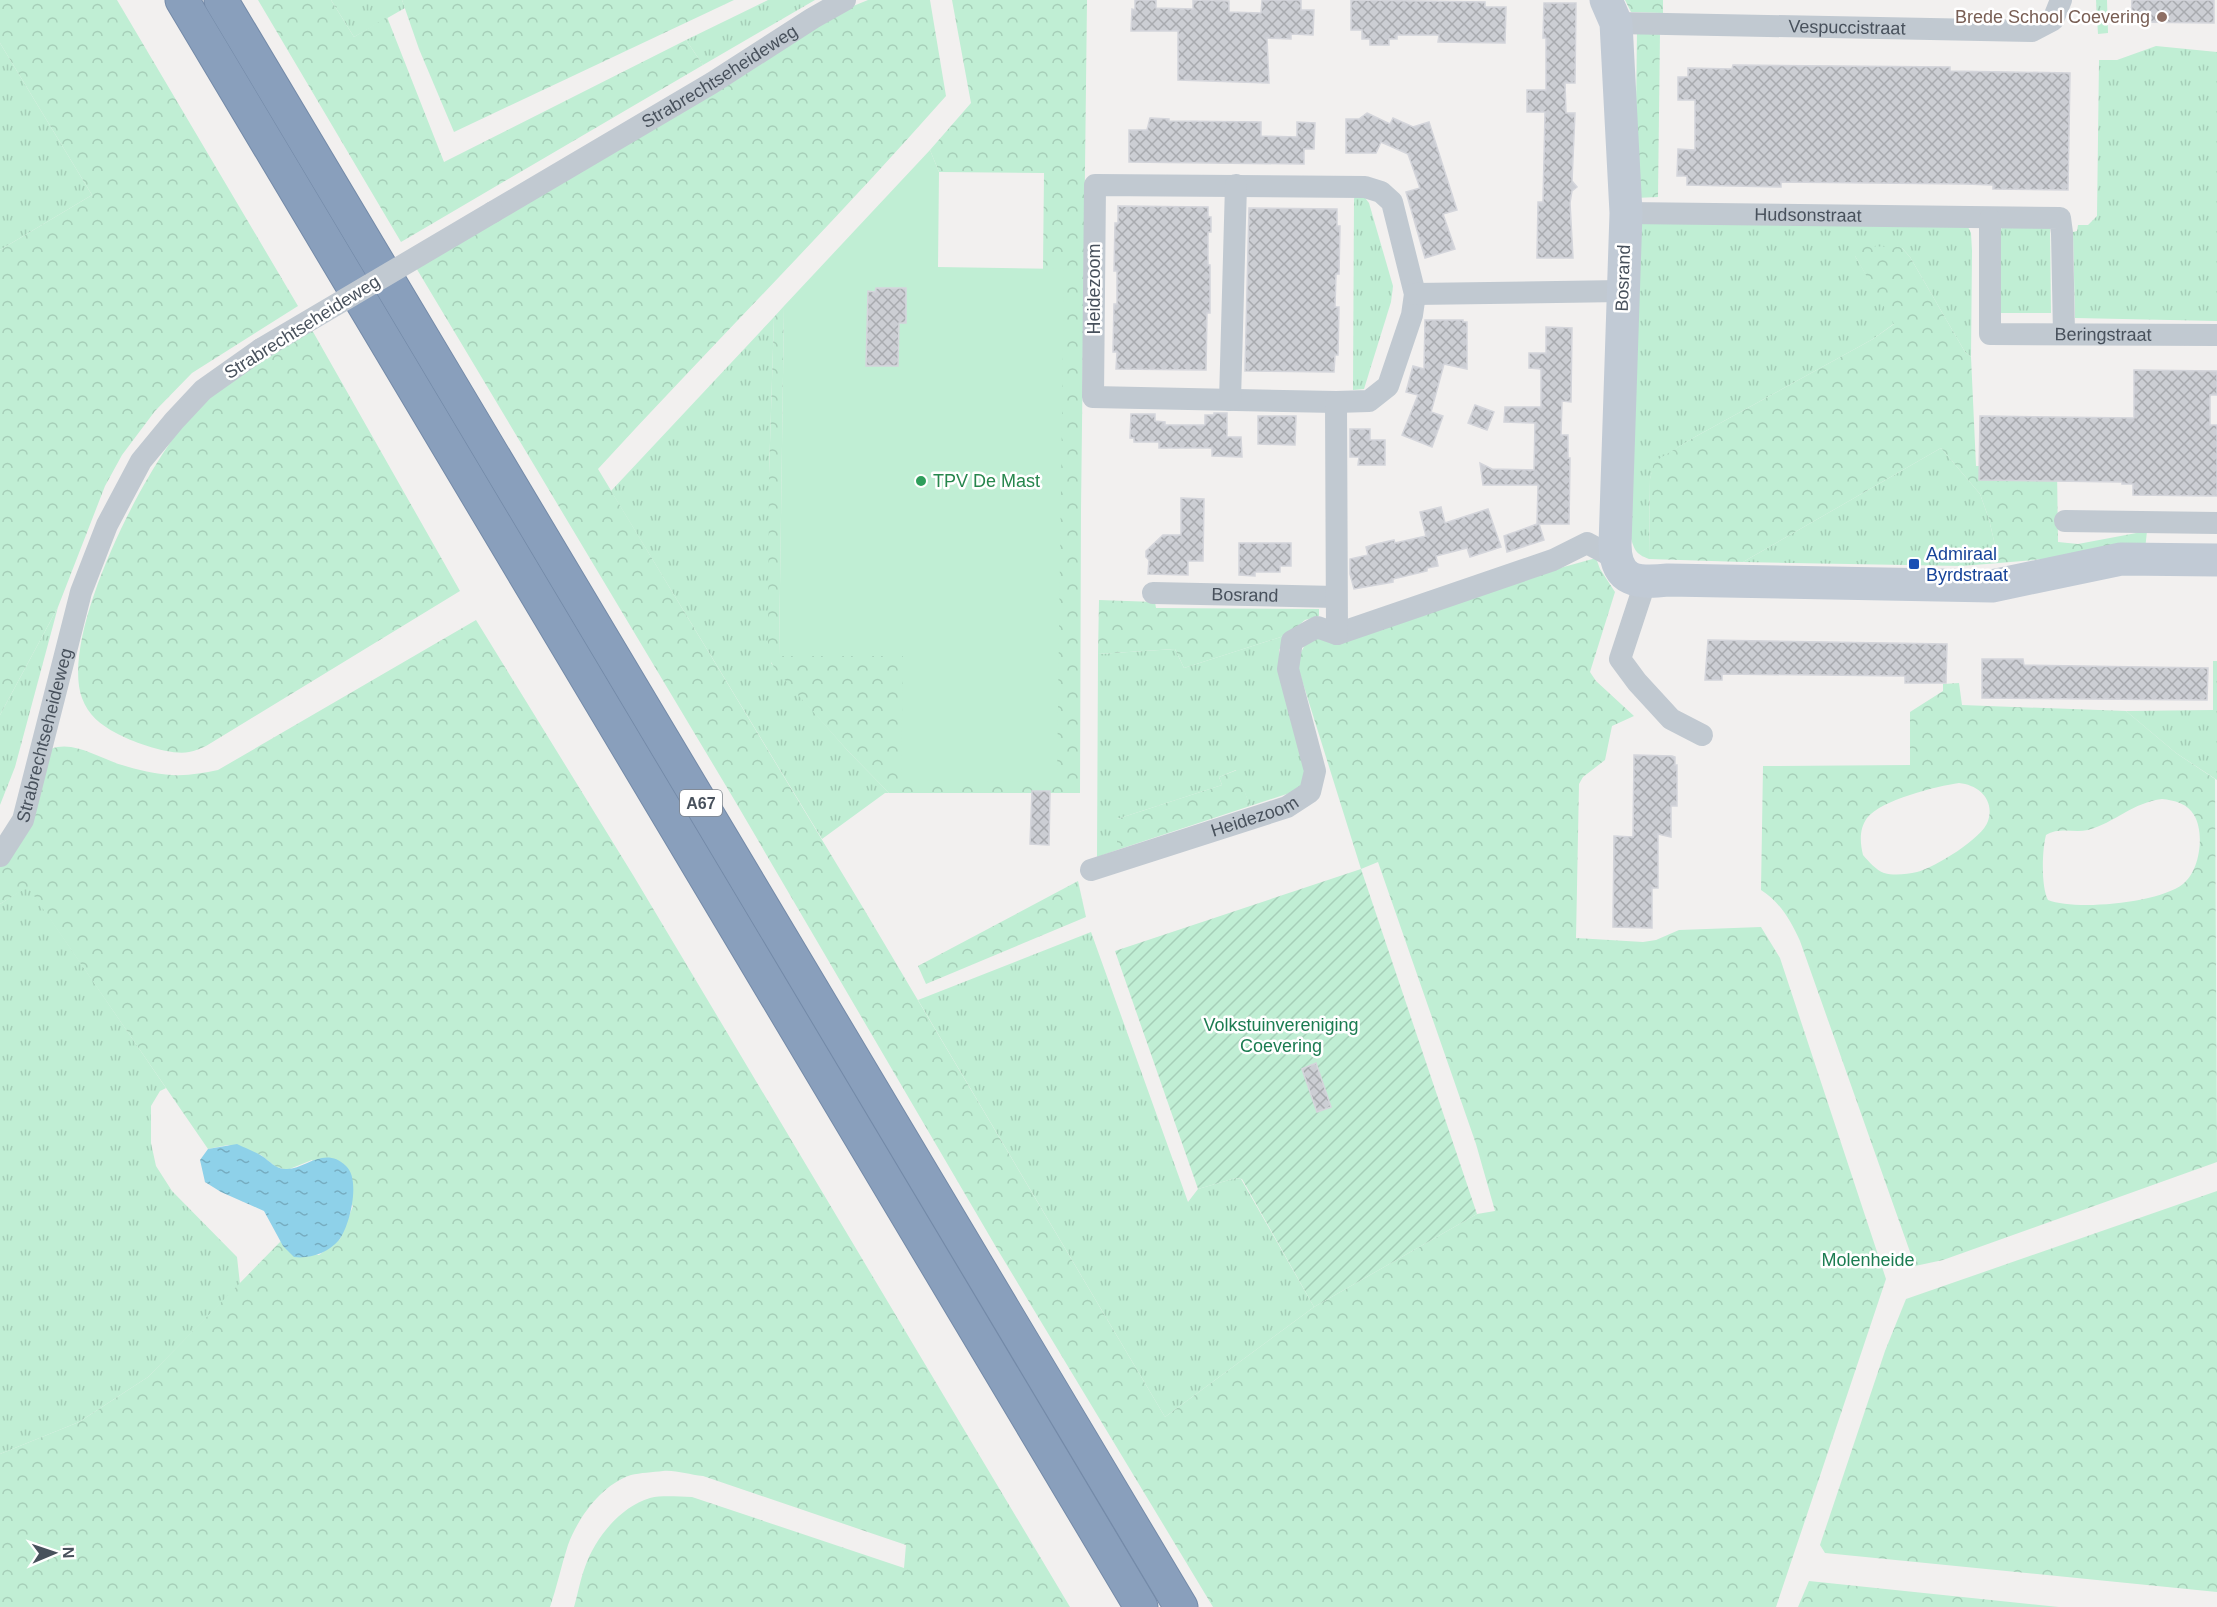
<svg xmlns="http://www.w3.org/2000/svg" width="2217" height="1607" font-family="Helvetica,sans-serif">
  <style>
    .grass { fill: url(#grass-tufts) }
    .forest { fill: url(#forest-crowns); fill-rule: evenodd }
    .garden { fill: url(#garden-furrows) }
    .pitch { fill: #c0eed4 }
    .water { fill: url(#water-ripples) }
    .building { fill: url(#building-cross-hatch); stroke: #d4d5db; stroke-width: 1.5 }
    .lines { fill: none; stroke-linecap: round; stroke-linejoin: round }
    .highway-casing { stroke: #748aa8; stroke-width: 35 }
    .street { stroke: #c1c9d1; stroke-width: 22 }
    .secondary { stroke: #c1cad5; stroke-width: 33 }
    .highway { stroke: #899fbc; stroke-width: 33 }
    .street-bridge { stroke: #c1c9d1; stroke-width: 22 }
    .education-dot { fill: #8d6e63; stroke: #fff; stroke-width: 2 }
    .leisure-dot { fill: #2e9e5b; stroke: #fff; stroke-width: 2 }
    .transit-dot { fill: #1a4fb4; stroke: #fff; stroke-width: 2 }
    .labels { text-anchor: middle; stroke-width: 5; stroke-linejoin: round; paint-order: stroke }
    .shield { fill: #fff; stroke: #7f858d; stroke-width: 1.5 }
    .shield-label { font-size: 16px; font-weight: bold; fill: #48515c }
    .education-label { font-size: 18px; fill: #785e54; stroke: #fff; text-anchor: end }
    .street-label { font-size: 18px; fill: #48515c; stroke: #fff }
    .leisure-label { font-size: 18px; fill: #27864d; stroke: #fff; text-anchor: start }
    .transit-label { font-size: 18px; fill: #164399; stroke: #fff; text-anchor: start }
    .park-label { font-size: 18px; fill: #1b7c51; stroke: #fff }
  </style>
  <defs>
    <pattern id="grass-tufts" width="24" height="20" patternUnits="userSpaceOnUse" patternTransform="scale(1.5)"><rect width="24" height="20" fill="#c0eed4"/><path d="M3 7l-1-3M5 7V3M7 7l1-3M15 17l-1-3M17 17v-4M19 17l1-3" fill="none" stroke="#a6ceb8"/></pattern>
    <pattern id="forest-crowns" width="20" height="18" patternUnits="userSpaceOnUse" patternTransform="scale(1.5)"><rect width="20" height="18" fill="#c0eed4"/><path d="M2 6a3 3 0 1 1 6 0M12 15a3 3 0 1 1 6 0" fill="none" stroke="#a6ceb8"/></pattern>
    <pattern id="garden-furrows" width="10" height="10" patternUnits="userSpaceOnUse" patternTransform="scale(1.5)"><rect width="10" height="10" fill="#c0eed4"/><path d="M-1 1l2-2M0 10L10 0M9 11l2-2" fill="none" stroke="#a6ceb8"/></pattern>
    <pattern id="water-ripples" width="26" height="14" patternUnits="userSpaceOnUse" patternTransform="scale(1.5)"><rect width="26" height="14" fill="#8ed1e9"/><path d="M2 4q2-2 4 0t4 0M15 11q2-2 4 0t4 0" fill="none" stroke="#76acc0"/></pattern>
    <pattern id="building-cross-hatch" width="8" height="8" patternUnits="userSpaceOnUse" patternTransform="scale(1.5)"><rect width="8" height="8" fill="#ccced4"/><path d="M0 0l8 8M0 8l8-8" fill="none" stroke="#a8aaaf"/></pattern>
  </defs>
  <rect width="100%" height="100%" fill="#f2f0ef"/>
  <!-- grass -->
  <g class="grass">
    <polygon points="331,0 402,0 405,8 354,37"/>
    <polygon points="768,0 815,0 703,65 686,40"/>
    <polygon points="2096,0 2107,0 2108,33 2098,34"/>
    <polygon points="0,43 92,195 0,250"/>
    <polygon points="2156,46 2217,52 2217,321 2075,318 2073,232 2077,231 2078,225 2088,225 2097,216 2099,60 2117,60"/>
    <polygon points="1356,193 1362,194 1369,203 1393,286 1391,302 1364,389 1353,390 1354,199"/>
    <path d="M1644,220L1968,227L1971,233L1972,251L1971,357L1965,352L1910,257L1902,248L1855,256L1895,323L1873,339L1693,438L1655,462L1650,479L1649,559C1635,554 1634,549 1630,535L1636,233Z"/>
    <polygon points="2007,225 2050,226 2051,313 1999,313 1999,230"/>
    <polygon points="774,317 769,474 771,663 847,750 889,793 885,793 822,839 611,491"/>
    <polygon points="1941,448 1980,494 1989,519 1999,563 1961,566 1743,562"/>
    <polygon points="58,607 15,767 0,805 0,715"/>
    <polygon points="1287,635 1279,650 1281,670 1312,768 1302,789 1250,806 1236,770 1219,777 1222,785 1117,819 1117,850 1097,857 1098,654 1175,649 1184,668"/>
    <polygon points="2213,661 2217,661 2217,780 2176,753 2126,711 2213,710"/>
    <polygon points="28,886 166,1088 160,1091 151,1106 151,1143 156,1166 172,1191 237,1257 240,1284 148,1377 79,1422 0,1454 0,904"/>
    <polygon points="1091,932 1188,1202 1198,1189 1236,1178 1241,1179 1314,1307 1165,1417 918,1000"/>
  </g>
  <!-- forest -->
  <g class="forest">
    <polygon points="0,0 117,0 298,306 192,373 155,411 122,455 105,486 58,607 0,715 0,250 92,195 0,43"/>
    <polygon points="258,0 331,0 354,37 387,17 444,162 686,40 703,65 401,242"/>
    <polygon points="402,0 734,0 454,132 419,49"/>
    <path d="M868,0H930L946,96C833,224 713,344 598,469L865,911L1165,1417L1314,1307L1477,1214L1495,1211L1476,1144L1378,862L1361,869L1296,661L1305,645L1325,633L1596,558L1600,569L1615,592L1590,672L1596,681L1634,716L1612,726L1605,760L1583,777L1579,784L1576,938L1643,942L1656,940L1679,930L1761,927L1780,958L1886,1279L1776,1607H1213L996,1247L735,801L415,266L841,11Z"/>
    <polygon points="952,0 1087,0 1081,510 1080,793 889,793 847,750 775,669 768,657 769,474 774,317 784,306 779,656 1064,269 1043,269 1044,173 939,172 930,150 971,103"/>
    <polygon points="1625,0 1663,0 1663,13 1631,12"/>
    <polygon points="1637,30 1660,31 1658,197 1635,198"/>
    <polygon points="1860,246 1901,247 1910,257 1965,352 1971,357 1976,466 2057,467 2058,542 2078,544 2147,531 2145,550 1999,563 1989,519 1980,494 1941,448 1743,562 1649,559 1650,479 1654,462 1693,438 1873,339 1894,324 1855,256 1855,249"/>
    <path d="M312,330L460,591L206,746C201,748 195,751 189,752C171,756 132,742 116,733C101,725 88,715 82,698C58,633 151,453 199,407C233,376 273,354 312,330Z"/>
    <polygon points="1099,600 1155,602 1156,608 1319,609 1319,616 1305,620 1287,635 1184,668 1175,649 1098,654"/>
    <path d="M476,620L633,875L1070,1607H574C578,1594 580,1580 585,1567C595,1538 620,1507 650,1498C663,1495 679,1497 692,1497L904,1568L906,1545L703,1476C689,1475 677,1470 663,1471C653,1472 640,1473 631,1475C601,1485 578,1518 568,1545C561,1566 557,1587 550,1607H0V1454L79,1422L148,1377L281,1241L283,1246L319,1255L340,1239L353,1206L312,1160L287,1170L276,1167L261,1155L228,1145L208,1149L28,887L0,904V857L51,749C74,740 100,759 122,765C137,770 156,774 172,775C188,776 203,773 218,770Z"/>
    <path d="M1959,683L1962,705L2126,711L2176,753L2215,779L2217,1162L1943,1260L1915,1266L1800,941C1791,921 1780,902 1761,890L1763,766L1910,765V712L1943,691V684ZM1959,783C1979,785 1995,800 1988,821C1983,838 1934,868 1917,872C1907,874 1895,876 1884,873C1876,870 1869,862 1863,855C1860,843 1859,829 1867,818C1881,800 1937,786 1959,783ZM2162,799C2174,800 2188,804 2194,815C2205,833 2200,871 2183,884C2159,903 2076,911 2048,900C2041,887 2042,850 2046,835C2059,827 2074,833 2088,830C2114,823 2134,802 2162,799Z"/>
    <polygon points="1237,770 1250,806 1117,850 1117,819 1222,785 1219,777"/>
    <polygon points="1078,881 1086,917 926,984 918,966"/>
    <polygon points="2217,1191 2217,1592 1825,1553 1820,1545 1885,1351 1906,1299"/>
    <polygon points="1809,1581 2059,1607 1798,1607"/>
  </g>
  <!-- garden -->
  <polygon class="garden" points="1361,869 1477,1214 1314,1307 1242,1179 1236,1178 1198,1189 1115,951"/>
  <!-- pitch -->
  <polygon class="pitch" points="930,150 939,172 938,267 1064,269 1057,782 901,780 903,656 779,656 784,306"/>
  <!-- water -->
  <path class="water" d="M237,1144C245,1148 254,1151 262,1156C270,1161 275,1169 286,1169C305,1170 324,1145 346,1166C361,1179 350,1226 339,1240C328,1253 310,1259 294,1257L283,1246L264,1211L221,1192L205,1182L200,1160L208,1149Z"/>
  <!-- building -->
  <g class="building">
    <polygon points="1135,0 1156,0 1156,8 1193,9 1193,0 1229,1 1229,12 1261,13 1262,0 1301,0 1301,10 1314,10 1313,35 1291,34 1291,39 1267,38 1269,83 1178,80 1178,31 1131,31 1132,9 1135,10"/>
    <polygon points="1351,0 1485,2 1485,7 1506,7 1505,43 1438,42 1439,35 1397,35 1397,39 1389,39 1389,45 1370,45 1370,39 1362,39 1362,30 1351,30"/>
    <polygon points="2132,0 2214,0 2214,23 2131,22"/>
    <polygon points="1544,3 1576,3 1575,83 1565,83 1566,113 1575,113 1572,181 1577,187 1572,191 1570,203 1573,258 1537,258 1538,202 1543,202 1545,112 1527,112 1527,90 1546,90 1546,38 1543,38"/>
    <polygon points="1733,65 1950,67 1950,71 2070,73 2068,190 1993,189 1993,185 1966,184 1781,182 1781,187 1687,185 1687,176 1677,176 1678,149 1695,150 1695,100 1678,100 1678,77 1688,77 1688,68 1732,69"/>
    <polygon points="1367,113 1390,124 1393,118 1413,127 1429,122 1457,210 1443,214 1455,249 1425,258 1406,192 1420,188 1408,154 1381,142 1376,153 1346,153 1346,119 1359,119"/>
    <polygon points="1150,118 1169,119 1169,121 1261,122 1261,136 1297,137 1297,122 1315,123 1314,149 1304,149 1304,164 1129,162 1129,130 1147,130"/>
    <polygon points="1118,206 1208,207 1208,217 1211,217 1211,232 1208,232 1208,265 1210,265 1210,313 1207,313 1206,370 1116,369 1117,352 1113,352 1114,304 1117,304 1117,271 1114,271 1115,223 1118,223"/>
    <polygon points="1249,208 1337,209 1337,226 1340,226 1339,274 1336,274 1335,307 1339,307 1338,355 1335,355 1334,372 1245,371"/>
    <polygon points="876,288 906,288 906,323 899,323 898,366 866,366 868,291 875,292"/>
    <polygon points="1425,320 1463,320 1463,322 1467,322 1467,369 1444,364 1431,412 1443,416 1432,447 1402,435 1418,395 1406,392 1413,366 1424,369"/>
    <polygon points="1546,327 1572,328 1571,402 1562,401 1561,435 1568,435 1568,458 1570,458 1569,524 1539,524 1544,540 1507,552 1504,536 1537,524 1538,485 1483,485 1480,463 1492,469 1534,470 1535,423 1504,422 1505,407 1541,407 1541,369 1529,368 1529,353 1546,353"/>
    <polygon points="2134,370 2217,371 2217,395 2210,395 2210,425 2217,425 2217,496 2133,495 2133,484 2122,484 2122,482 1979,480 1980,416 2134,418"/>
    <polygon points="1475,405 1494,412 1487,430 1468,423"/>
    <polygon points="1214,413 1227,413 1227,437 1241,437 1242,457 1212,456 1212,448 1159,448 1159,442 1134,442 1134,438 1130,438 1131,414 1155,414 1155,421 1165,422 1165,425 1205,425 1205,415 1214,415"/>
    <polygon points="1258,416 1296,416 1295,445 1258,444"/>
    <polygon points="1350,429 1370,429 1370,440 1385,440 1385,465 1358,465 1359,457 1350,457"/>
    <polygon points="1181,498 1204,499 1203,561 1188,561 1188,575 1148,574 1149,560 1146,557 1146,551 1163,535 1181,535"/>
    <polygon points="1441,507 1445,523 1488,509 1501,547 1470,557 1467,548 1436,556 1438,566 1427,568 1427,571 1393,579 1393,582 1354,589 1350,574 1350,559 1368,555 1366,547 1372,545 1394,540 1395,543 1426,536 1420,512"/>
    <polygon points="1239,543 1291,543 1291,566 1280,566 1280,572 1255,572 1255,576 1239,575"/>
    <polygon points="1708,640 1947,644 1946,683 1905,683 1905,676 1722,674 1722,680 1705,680"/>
    <polygon points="1982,659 2023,659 2024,665 2208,668 2207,700 1982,698"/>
    <polygon points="1634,755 1672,756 1675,757 1675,765 1677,765 1677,806 1671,806 1671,837 1658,834 1658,888 1652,888 1652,928 1613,927 1614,836 1633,837"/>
    <polygon points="1032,791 1050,791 1049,845 1030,844"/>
    <polygon points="1316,1063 1331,1107 1317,1112 1302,1069"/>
  </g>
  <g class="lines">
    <defs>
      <g id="highway">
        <polyline points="182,0 1141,1607"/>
        <polyline points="221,0 1181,1607"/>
      </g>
    </defs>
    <!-- highway casing -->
    <use href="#highway" class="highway-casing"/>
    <!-- street -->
    <g class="street">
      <path id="s1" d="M1616,23L2032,31L2053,20L2061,0"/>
      <polygon points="1095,185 1365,187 1381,192 1392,202 1415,294 1412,315 1388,386 1369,401 1336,402 1093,397"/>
      <path id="s2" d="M493,212L712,83L813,18L845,0"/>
      <path id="s3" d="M1626,213L2060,218L2062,233L2064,334"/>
      <path id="s4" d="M1990,219V334L2217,335"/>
      <polyline points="1415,294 1622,291"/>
      <polyline points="1230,400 1236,185"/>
      <polyline points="2065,521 2217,523"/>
      <polyline points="1645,583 1620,659 1637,682 1671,719 1702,735"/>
      <path id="s5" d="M1153,593L1336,597"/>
      <polyline points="1337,634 1553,560 1587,543 1615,558"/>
      <path id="s6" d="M0,856L23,820L81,592L107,525L141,461L174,421L203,390L261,349"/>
      <path id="s7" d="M1091,870L1287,807L1310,792L1315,771L1288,669L1292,641L1317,627L1337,634L1336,402"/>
    </g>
    <!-- secondary -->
    <path class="secondary" d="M1606,0L1616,23L1626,213L1615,545C1616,583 1638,583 1668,580L1992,586L2121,559L2217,560"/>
    <!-- highway -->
    <use href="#highway" class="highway"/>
    <!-- street-bridge -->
    <polyline class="street-bridge" points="261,349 493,212"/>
  </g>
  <!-- markers -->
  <circle class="education-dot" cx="2162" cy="17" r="6"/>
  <circle class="leisure-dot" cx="921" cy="481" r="6"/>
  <rect class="transit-dot" x="1908" y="558" width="12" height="12" rx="3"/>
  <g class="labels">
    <!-- shield labels -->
    <rect class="shield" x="680" y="790" width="42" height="26" rx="4.5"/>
    <g class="shield-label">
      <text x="701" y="809">A67</text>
    </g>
    <!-- education labels -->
    <g class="education-label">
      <text x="2150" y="23">Brede School Coevering</text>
    </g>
    <!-- street labels -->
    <g class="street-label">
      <text dy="6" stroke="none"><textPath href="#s1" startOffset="231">Vespuccistraat</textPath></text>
      <text dy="6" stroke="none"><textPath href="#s2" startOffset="264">Strabrechtseheideweg</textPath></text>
      <text dy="6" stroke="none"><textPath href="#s3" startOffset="182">Hudsonstraat</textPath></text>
      <text transform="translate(1623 278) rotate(-88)" y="6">Bosrand</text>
      <text transform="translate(1094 289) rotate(-90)" y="6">Heidezoom</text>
      <text transform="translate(302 327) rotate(-32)" y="6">Strabrechtseheideweg</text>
      <text dy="6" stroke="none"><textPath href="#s4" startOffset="228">Beringstraat</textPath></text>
      <text dy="6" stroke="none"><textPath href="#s5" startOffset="92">Bosrand</textPath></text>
      <text dy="6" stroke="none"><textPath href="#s6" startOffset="130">Strabrechtseheideweg</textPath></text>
      <text dy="6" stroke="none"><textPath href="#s7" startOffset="172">Heidezoom</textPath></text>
    </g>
    <!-- leisure labels -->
    <g class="leisure-label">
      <text x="933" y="487">TPV De Mast</text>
    </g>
    <!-- transit labels -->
    <g class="transit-label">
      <text x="1926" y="560">Admiraal<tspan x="1926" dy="21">Byrdstraat</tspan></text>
    </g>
    <!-- park labels -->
    <g class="park-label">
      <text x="1281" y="1031">Volkstuinvereniging<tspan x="1281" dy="21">Coevering</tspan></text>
      <text x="1868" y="1266">Molenheide</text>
    </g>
  </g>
  <!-- north arrow -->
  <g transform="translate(54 1553) rotate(88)" stroke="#ffffff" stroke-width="4.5" paint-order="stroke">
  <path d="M0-4.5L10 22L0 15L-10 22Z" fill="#48515c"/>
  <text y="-9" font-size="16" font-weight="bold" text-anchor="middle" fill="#48515c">N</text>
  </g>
</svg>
